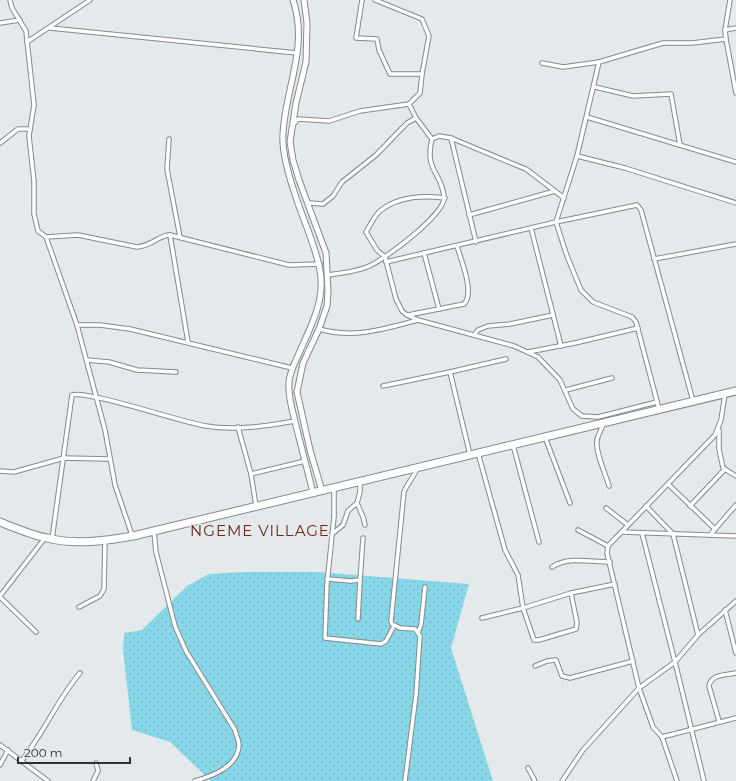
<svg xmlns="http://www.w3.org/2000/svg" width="736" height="781" font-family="Montserrat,sans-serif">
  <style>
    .grass { fill: url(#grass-dots) }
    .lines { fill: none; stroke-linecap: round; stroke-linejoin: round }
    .street-casing { stroke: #84898a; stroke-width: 5.5 }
    .secondary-casing { stroke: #84898a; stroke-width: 7 }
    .highway-casing { stroke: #84898a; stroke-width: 9 }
    .street { stroke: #fff; stroke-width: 3.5 }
    .secondary { stroke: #fff; stroke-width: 5 }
    .highway { stroke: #fff; stroke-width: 7 }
    .labels { text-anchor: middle; stroke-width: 3.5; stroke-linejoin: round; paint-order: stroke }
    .quarter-label { font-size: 15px; letter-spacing: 1px; fill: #6c281b; stroke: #e4e9eb }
  </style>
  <defs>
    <pattern id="grass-dots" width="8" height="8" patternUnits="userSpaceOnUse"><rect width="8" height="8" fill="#88d7e8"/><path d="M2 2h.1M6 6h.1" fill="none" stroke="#76b9c7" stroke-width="1.8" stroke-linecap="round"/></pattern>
  </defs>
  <rect width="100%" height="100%" fill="#e4e9eb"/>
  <!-- grass -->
  <polygon class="grass" points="246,572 317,572 469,584 451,648 493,781 211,781 170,742 132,730 123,650 124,633 142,630 187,586 209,574"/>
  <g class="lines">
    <defs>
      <g id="street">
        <polyline points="10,0 12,8 26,31 34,105 29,136 34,181 34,214 38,231 46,237 77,325 105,430 115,485 132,535"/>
        <polyline points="362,0 356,38 377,39 379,50 390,74 422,74 429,36 422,19 375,0"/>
        <polyline points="0,23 20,20"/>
        <polyline points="50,28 297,53"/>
        <polyline points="725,30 730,0"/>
        <polyline points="726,39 725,30 736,28"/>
        <polyline points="27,42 90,0"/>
        <polyline points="599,62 577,156 556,222 567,256 581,290 593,302 632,317 636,322 659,409"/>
        <polyline points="542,63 563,67 599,62 663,43 692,43 726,39 736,93"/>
        <polyline points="422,74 420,93 409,104 416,118 432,139"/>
        <polyline points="595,87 633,96 671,94 680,145"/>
        <polyline points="587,117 736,162"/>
        <polyline points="293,125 298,119 329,121 360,111 409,104"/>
        <polyline points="451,138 476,242"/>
        <polyline points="169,139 167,169 180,237"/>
        <polyline points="432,139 439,136 451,138 511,163 526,169 564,198"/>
        <polyline points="0,143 18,129 28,129"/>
        <polyline points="577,156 625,168 736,203"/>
        <path d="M445,198C422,195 398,196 380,211C374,216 370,226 366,232L377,250L385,257L396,299L402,311L407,315L418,320L514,346L538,357L560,380L573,409L582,416L598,417L657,402"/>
        <polyline points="309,203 323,204 333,196 342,182 376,155 407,123 416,118"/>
        <polyline points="469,215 555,191"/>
        <polyline points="531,228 561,346"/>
        <polyline points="170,235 188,342"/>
        <path d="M46,237L78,235L137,247C152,246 159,235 170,235L289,265L320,264"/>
        <polyline points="424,253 439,309"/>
        <polyline points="654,259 736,244"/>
        <polyline points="386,262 556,222 637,205 641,210 693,401"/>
        <path d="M328,275C341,273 355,272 367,267C383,261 446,214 444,197C442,172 424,171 432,139"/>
        <path d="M408,315L464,304C475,293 461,260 457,246"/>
        <polyline points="77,325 100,325 130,329 292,368"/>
        <path d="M319,329C354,339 384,329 418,320"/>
        <polyline points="474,335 478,330 488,326 510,324 553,315"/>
        <polyline points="528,352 575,343 638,328"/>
        <polyline points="87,360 109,362 137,370 176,372"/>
        <polyline points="450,372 506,359"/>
        <polyline points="383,386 450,372 470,455"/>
        <polyline points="566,390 612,378"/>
        <path d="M603,423C602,430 598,434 597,440C595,452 606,475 609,486"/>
        <polyline points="238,427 251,474 256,506"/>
        <polyline points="719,430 719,449 723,468 736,476"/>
        <polyline points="545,437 570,503"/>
        <polyline points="513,445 539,542"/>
        <polyline points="478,453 505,550 518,575 523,608 534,640 539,640 576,629 577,623 571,593"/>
        <polyline points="0,471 14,472 64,458 109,459"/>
        <polyline points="251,474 305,461"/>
        <polyline points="668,484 715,529"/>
        <polyline points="334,489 334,517 327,583 325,638 381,644 386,641 394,626"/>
        <polyline points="357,503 363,517 365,525"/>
        <polyline points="646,506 673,534 698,635"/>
        <polyline points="690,506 725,469"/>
        <polyline points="606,508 628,525"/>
        <polyline points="578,530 608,546"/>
        <path d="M154,532L156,552L175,626L186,651L235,730C236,735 239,741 239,745C238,767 212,776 195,781"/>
        <polyline points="622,532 736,536"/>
        <polyline points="642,533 675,662 704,781"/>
        <polyline points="332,534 343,525 348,511 357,503 360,492 360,482"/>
        <polyline points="710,535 736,505"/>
        <path d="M52,539L72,395C87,390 181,422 206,426C235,431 266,426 295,421"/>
        <path d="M552,567C569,556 590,562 610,562"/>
        <polyline points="327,579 351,581 360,580 363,538"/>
        <polyline points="0,596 45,538"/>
        <polyline points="0,597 36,632"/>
        <polyline points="736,601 698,635 675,662 639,688 653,727 662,737 736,718"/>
        <polyline points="79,607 100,596 104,589 105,541"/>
        <polyline points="725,610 736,653"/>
        <polyline points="482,618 523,608 571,593 615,584"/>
        <polyline points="358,619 360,580"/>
        <polyline points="418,632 421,625 425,587"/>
        <polyline points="535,666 547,661 556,660 562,676 570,678 633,661"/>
        <path d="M719,721L709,686C711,674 726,675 736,673"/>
        <polyline points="662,737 677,781"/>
        <polyline points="0,745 48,781"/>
        <path d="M22,760C45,731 57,700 80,673"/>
        <polyline points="0,765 8,750"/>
        <polyline points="528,768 535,781"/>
        <polyline points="93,781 98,771 96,763"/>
        <path d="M405,781L416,695L420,636L415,629L400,628L392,624L391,621L404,492C407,484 413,478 417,469"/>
        <polyline points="562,781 583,750 639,688 607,553 608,546 715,435 721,420 725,394"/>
      </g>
      <g id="secondary">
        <path d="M293,0C309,47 285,89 283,134C281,160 299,207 309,233C314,248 320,262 321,279C323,304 310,328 300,351C296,361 290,370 289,382C288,393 291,406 294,417C300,443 307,468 313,493"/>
        <polyline points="304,0 307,23 306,62 296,103 290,142 293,160 299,180 326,253 328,291 327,306 319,329 303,363 297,392 310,450 322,491"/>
      </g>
      <path id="highway" d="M0,522C15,528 31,535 47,538C75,545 104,541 133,536L736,391"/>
    </defs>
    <!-- street casing -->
    <use href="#street" class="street-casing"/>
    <!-- secondary casing -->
    <use href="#secondary" class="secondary-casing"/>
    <!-- highway casing -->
    <use href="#highway" class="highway-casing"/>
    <!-- street -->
    <use href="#street" class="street"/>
    <!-- secondary -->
    <use href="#secondary" class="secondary"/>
    <!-- highway -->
    <use href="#highway" class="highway"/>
  </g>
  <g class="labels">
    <!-- quarter labels -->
    <g class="quarter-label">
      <text x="260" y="536">NGEME VILLAGE</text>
    </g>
  </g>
  <!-- scale -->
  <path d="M18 757v6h112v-6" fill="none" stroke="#303232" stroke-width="2"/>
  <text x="24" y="757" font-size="12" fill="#303232" stroke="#e4e9eb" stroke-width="3" paint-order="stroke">200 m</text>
</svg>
